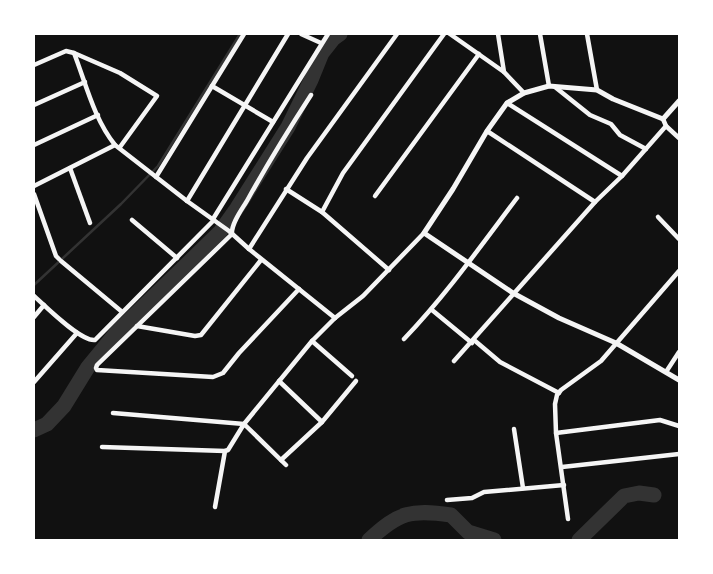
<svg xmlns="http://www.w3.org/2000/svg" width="713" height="574" font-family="'IBM Plex Serif',serif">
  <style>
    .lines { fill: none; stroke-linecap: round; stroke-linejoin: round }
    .stream { stroke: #333; stroke-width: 2.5 }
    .river { stroke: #333; stroke-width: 15 }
    .minor { stroke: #f5f5f5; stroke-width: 4.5 }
    .tertiary { stroke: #f5f5f5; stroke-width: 5 }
  </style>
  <rect width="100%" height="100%" fill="#111"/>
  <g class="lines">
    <!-- stream -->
    <polyline class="stream" points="34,285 121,204 158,166 240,34"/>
    <!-- river -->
    <g class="river">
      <polyline points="34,430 47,424 64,406 88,367 116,333 220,232 237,208 288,127 311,80 322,53 333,39 340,34"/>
      <path d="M369,540C399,512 411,509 451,515L468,532L494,540"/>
      <polyline points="579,540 624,496 639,493 654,495"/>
    </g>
    <!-- minor -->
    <g class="minor">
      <polyline points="301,34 321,43"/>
      <polyline points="450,34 504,72 524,93"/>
      <polyline points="498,34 504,72"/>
      <polyline points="540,34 549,86"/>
      <polyline points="587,34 597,90"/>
      <polyline points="74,53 120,73 157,96 120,147"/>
      <path d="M34,65L66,51L74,53C86,84 94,119 115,145L187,201L229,231L249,249L335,318"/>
      <polyline points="212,86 273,122"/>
      <polyline points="555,87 590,115 611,124 620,135 646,149"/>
      <polyline points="507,103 622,176"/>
      <polyline points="34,105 85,82"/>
      <polyline points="663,119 666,126 679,138"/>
      <polyline points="487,131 595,202"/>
      <polyline points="34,145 98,115"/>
      <polyline points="70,168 90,223"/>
      <polyline points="156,177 244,34"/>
      <polyline points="34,186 115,145"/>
      <polyline points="286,189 322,212 389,270"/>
      <polyline points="34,194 56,256 59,259"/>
      <polyline points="375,196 479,54"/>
      <polyline points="187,201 288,34"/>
      <polyline points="322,212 343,173 444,34"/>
      <polyline points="658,217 679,239"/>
      <polyline points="213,219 328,34"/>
      <polyline points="132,220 177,258"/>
      <polyline points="249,249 307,158 397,34"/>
      <polyline points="61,261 121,311"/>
      <path d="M299,289L239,353L223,373L213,377L97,370L96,368L97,365L232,234C231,223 243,208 248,199C268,163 289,129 311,95"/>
      <path d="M34,296C45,306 81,342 95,340L214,220"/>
      <polyline points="432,310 472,343"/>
      <polyline points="34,317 44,305"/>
      <polyline points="137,326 195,336 201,335 261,260"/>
      <path d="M404,339C446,295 480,247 517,198"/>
      <polyline points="474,340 500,362 559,393"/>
      <polyline points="312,341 352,376"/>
      <polyline points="454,361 595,202 622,176 666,126"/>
      <polyline points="666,372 679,352"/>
      <polyline points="279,381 322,422 281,460"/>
      <polyline points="34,382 77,333"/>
      <polyline points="113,413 244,424 312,341 335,318 363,296 424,233"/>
      <polyline points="322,422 356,381"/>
      <polyline points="514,429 523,488"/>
      <polyline points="556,433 660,420 679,426"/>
      <polyline points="102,447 225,451 228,450 244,424 286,465"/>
      <polyline points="562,467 679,454"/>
      <polyline points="447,500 472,498 484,492 564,485"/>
      <polyline points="215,507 225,451"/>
      <polyline points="568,519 556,433 555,404 557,395 561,390 601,361 679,271"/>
    </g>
    <!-- tertiary -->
    <polyline class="tertiary" points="679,101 663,119 613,99 597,90 549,86 524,93 507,103 487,131 453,189 424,233 513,293 559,318 616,343 679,380"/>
  </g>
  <!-- border -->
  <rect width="713" height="574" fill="none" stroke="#ffffff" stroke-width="70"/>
</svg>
